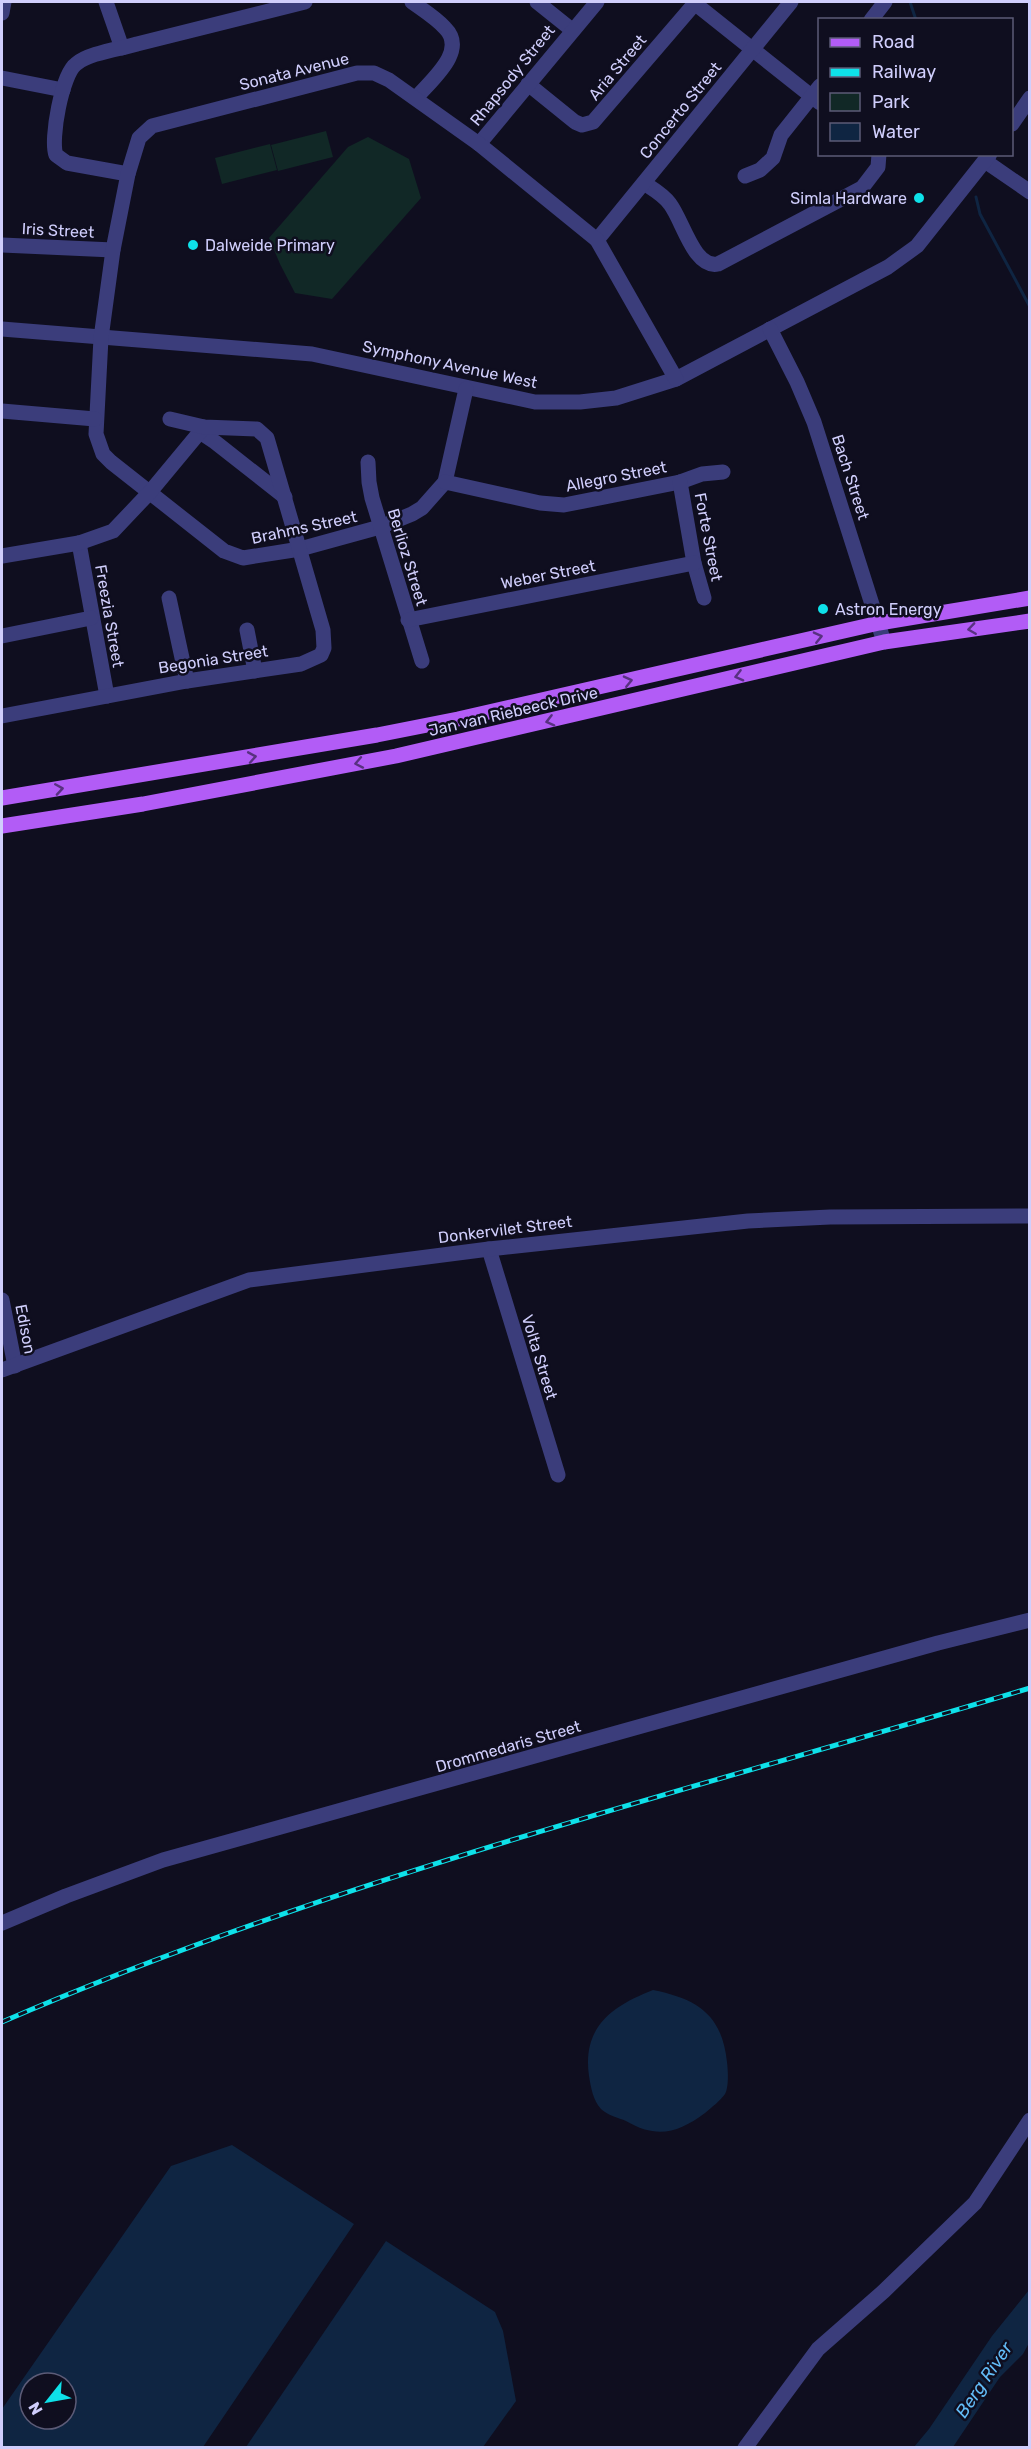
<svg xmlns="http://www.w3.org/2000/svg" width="1031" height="2449" font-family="Rubik,sans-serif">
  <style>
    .green { fill: #112826 }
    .water { fill: #0f2542; fill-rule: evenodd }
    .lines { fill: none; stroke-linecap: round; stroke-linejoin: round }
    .stream { stroke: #0f2542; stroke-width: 3 }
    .minor { stroke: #3b3d7b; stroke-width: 15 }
    .major { stroke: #b25cf6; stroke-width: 15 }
    .rail-casing { stroke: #0ee1e9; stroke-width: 5 }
    .rail { stroke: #0f0e1f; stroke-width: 3; stroke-dasharray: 9; stroke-linecap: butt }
    .oneway { stroke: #583180 }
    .poi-dot { fill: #0ee1e9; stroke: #0f0e1f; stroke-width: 2 }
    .labels { text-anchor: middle; stroke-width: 5; stroke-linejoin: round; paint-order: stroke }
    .street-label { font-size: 16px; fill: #d0cefc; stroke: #0f0e1f }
    .poi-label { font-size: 16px; fill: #d0cefc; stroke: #0f0e1f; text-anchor: start }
    .water-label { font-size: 18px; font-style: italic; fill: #62bbf6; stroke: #0f0e1f }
  </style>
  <rect width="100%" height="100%" fill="#0f0e1f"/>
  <!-- green -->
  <g class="green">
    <polygon points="326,131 333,157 278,171 271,145"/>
    <polygon points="368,137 409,159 421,198 332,299 295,293 280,264 269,238 348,147"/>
    <polygon points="270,144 277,170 222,184 215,158"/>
  </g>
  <!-- water -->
  <g class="water">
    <path d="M653,1990C698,1999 722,2015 727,2062C728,2070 729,2087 725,2094C721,2100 711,2108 705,2113C678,2133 657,2139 626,2121C619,2118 607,2115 601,2109C593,2100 591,2088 589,2076C582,2027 612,2006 653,1990Z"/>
    <path d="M232,2145L354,2224L203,2447H2V2409L171,2166ZM30,2383H66V2419H30Z"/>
    <polygon points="386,2241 495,2312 503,2331 516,2401 483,2447 246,2447"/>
    <polygon points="1029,2290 1029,2343 1023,2354 1000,2377 953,2447 914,2447 929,2429 992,2336"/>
  </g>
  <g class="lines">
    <!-- stream -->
    <g class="stream">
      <polyline points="910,2 916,20"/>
      <polyline points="976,197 980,214 1030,307"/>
    </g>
    <!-- minor -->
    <g class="minor">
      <polyline points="106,2 122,48"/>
      <path d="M412,2C423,10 436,18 445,28C468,51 431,80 416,98"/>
      <polyline points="537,2 572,30"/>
      <polyline points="693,2 820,103"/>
      <polyline points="2,13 4,2"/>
      <polyline points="871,20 885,2"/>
      <polyline points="2,78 63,90"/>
      <polyline points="528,84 575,122 582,125 593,122 696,2"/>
      <polyline points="1012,124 1030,98"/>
      <polyline points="479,144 597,2"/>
      <polyline points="985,161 1030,192"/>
      <path d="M128,174L67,163L56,155C50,140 62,74 76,64C88,53 120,49 137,44C193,30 249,16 305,2"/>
      <polyline points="745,176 760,170 773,158 781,135 820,86"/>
      <path d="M644,183C653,189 664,195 670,204C683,221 694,269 718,264L862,188L878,167L879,154"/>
      <polyline points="597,240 791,2"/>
      <polyline points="2,245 113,250"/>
      <polyline points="2,329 312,354 535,402 580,402 616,398 676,379 888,267 917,246 990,154"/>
      <polyline points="770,329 797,382 814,422 884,642"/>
      <polyline points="466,389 445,482 422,508 412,514 380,527 300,549 243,558 224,551 111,462 103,454 96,434 101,338 113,250 128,174 139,138 152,126 357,73 374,73 389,80 479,144 597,240 676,379"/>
      <polyline points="2,411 95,419"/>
      <polyline points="200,432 215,442 285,497"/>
      <polyline points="368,462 369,482 372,498 422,661"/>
      <polyline points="445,482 540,503 564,505 680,482 702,474 723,472"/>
      <polyline points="680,482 694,563 704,598"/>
      <polyline points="79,543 107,696"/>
      <polyline points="2,556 79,543 113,531 150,492 204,427"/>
      <polyline points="169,598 187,681"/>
      <polyline points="408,620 694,563"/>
      <polyline points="247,630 255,671"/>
      <polyline points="2,636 91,618"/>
      <polyline points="2,716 187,681 301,664 321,655 324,648 323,630 267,438 257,429 204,427 170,419"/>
      <polyline points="489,1249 558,1475"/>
      <polyline points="2,1300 15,1366"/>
      <polyline points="2,1370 249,1280 489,1249 748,1221 830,1217 1030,1216"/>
      <polyline points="2,1923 66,1896 163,1860 938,1643 1030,1620"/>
      <polyline points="745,2448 818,2349 884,2291 975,2203 1030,2120"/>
    </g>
    <!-- major -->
    <g class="major">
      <polyline points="2,798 377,735 458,719 879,623 1030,598"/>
      <polyline points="2,826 143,804 396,756 884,642 1030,621"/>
    </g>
    <defs>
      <path id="rail" d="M2,2022C333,1879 685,1792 1030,1688"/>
    </defs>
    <!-- rail casing -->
    <use href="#rail" class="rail-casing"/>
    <!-- rail -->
    <use href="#rail" class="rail"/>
  </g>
  <!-- one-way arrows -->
  <defs><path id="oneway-chevron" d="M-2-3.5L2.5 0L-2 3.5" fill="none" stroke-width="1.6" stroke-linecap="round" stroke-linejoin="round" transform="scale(1.5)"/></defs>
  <g class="oneway">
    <use href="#oneway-chevron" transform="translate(972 629) rotate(172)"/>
    <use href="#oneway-chevron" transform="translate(818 637) rotate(-13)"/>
    <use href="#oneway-chevron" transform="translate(739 676) rotate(166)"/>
    <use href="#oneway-chevron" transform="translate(628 681) rotate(-13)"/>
    <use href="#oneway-chevron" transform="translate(550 721) rotate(166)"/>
    <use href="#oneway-chevron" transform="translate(252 757) rotate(-10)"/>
    <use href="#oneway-chevron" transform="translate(359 763) rotate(169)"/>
    <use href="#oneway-chevron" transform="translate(59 789) rotate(-9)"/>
  </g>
  <!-- markers -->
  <g class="poi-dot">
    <circle cx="919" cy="198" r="6"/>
    <circle cx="193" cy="245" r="6"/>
    <circle cx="823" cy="609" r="6"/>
  </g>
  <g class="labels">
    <!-- street labels -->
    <g class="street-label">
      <text transform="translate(617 67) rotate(-50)" y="6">Aria Street</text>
      <text transform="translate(294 71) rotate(-14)" y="6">Sonata Avenue</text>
      <text transform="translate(512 75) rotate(-51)" y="6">Rhapsody Street</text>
      <text transform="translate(680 110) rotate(-51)" y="6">Concerto Street</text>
      <text transform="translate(58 230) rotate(3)" y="6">Iris Street</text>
      <text transform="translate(450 364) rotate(12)" y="6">Symphony Avenue West</text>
      <text transform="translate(616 476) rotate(-11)" y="6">Allegro Street</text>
      <text transform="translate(851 477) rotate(72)" y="6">Bach Street</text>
      <text transform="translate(304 527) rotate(-12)" y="6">Brahms Street</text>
      <text transform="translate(709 537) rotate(79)" y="6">Forte Street</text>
      <text transform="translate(408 557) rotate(73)" y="6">Berlioz Street</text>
      <text transform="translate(548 574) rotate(-11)" y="6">Weber Street</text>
      <text transform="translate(110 616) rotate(80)" y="6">Freezia Street</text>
      <text transform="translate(213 659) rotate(-9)" y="6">Begonia Street</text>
      <text transform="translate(513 711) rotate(-13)" y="6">Jan van Riebeeck Drive</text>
      <text transform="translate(505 1229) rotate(-7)" y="6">Donkervilet Street</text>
      <text transform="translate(26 1329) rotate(79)" y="6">Edison</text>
      <text transform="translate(540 1357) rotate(73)" y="6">Volta Street</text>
      <text transform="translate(508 1746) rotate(-16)" y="6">Drommedaris Street</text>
    </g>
    <!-- poi labels -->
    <g class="poi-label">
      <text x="907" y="204" text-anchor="end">Simla Hardware</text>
      <text x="205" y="251">Dalweide Primary</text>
      <text x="835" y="615">Astron Energy</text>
    </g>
    <!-- water labels -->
    <g class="water-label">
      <text transform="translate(984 2380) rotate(-56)" y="6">Berg River</text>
    </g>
  </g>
  <!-- border -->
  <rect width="1031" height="2449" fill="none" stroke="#d0cefc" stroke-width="6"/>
  <!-- legend -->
  <rect x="818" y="18" width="195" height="138" fill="#0f0e1f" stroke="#5c5b77" stroke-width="1.5"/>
  <rect x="830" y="38" width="30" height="9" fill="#b25cf6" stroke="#5c5b77" stroke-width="1.5"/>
  <text x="872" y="48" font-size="18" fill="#d0cefc">Road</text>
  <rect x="830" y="68" width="30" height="9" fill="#0ee1e9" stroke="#5c5b77" stroke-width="1.5"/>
  <text x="872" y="78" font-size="18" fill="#d0cefc">Railway</text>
  <rect x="830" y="93" width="30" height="18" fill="#112826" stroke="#5c5b77" stroke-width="1.5"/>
  <text x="872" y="108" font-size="18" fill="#d0cefc">Park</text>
  <rect x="830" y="123" width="30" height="18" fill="#0f2542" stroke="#5c5b77" stroke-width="1.5"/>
  <text x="872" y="138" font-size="18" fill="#d0cefc">Water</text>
  <!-- north arrow -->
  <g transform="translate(48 2401) rotate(239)"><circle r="28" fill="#0f0e1f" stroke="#5c5b77" stroke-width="1.5"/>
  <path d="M0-4.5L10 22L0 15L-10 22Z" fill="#0ee1e9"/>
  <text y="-9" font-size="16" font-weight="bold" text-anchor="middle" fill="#d0cefc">N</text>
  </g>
</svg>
